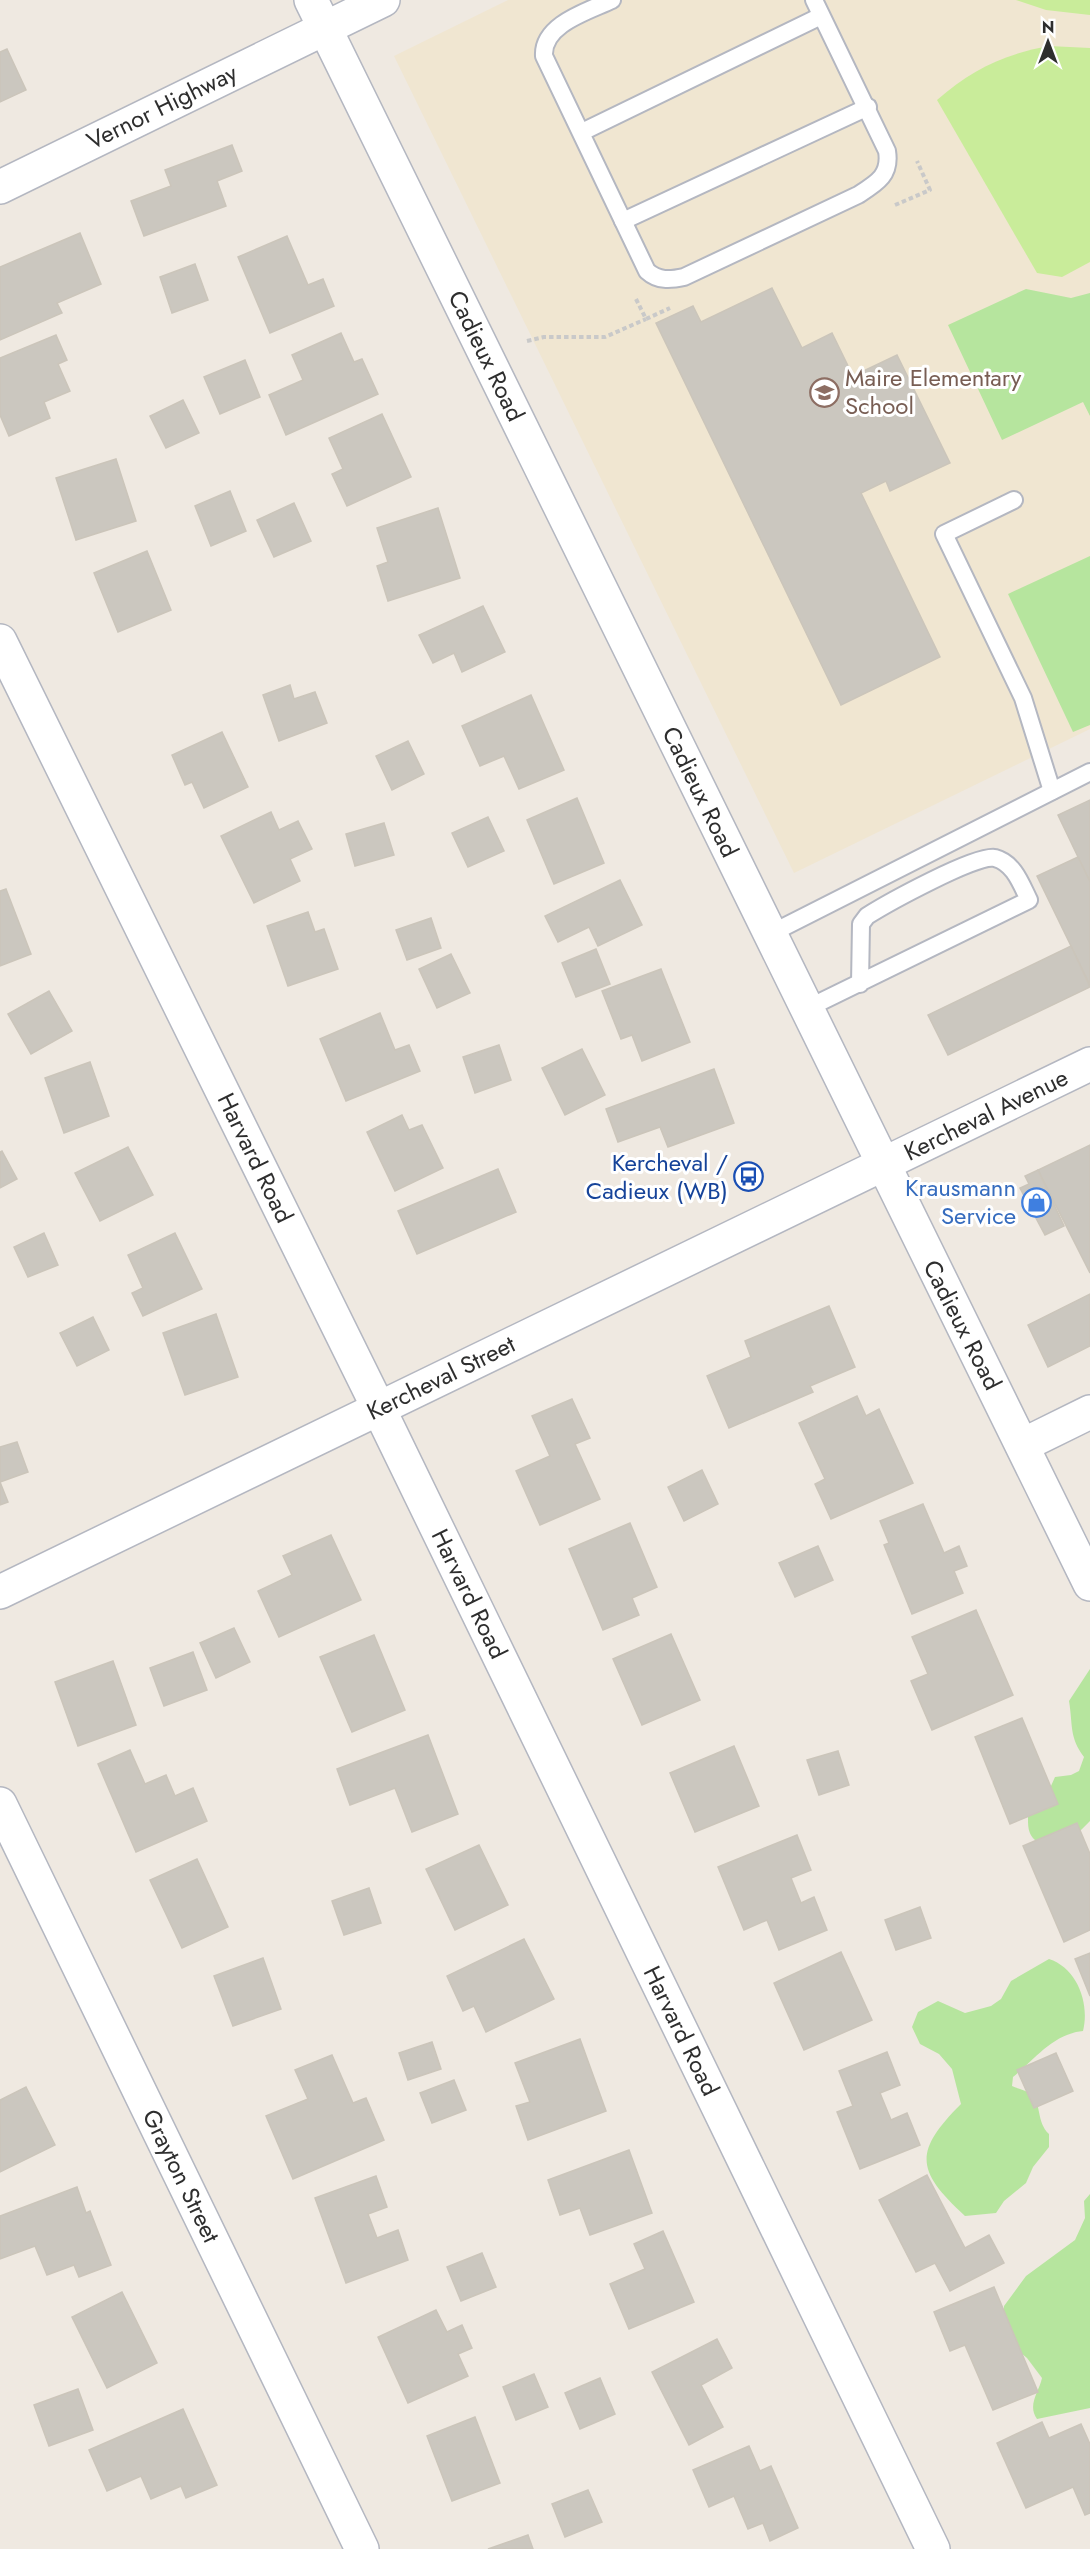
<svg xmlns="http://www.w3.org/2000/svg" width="1090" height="2549" font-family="Jost,sans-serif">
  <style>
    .education { fill: #f0e6d1 }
    .green { fill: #b6e59e }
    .pitch { fill: #c9ec9a }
    .building { fill: #cbc7bf; stroke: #cbc5ba; stroke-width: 1.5 }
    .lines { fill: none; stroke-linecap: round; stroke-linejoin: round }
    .service-casing { stroke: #b4b7c1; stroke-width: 20 }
    .minor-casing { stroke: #b4b7c1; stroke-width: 36 }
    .tertiary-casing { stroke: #b4b7c1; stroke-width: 36 }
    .path { stroke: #c9c9c9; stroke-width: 4; stroke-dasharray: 4.5 3; stroke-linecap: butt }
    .service { stroke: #fff; stroke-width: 16 }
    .minor { stroke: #fff; stroke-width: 33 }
    .tertiary { stroke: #fff; stroke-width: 33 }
    .labels { text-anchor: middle; stroke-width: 6; stroke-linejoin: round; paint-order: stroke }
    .street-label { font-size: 24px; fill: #2e2e2e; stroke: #fff }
    .education-label { font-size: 24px; fill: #785e54; stroke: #fff; text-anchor: start }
    .transit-label { font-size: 24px; fill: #164399; stroke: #fff; text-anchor: end }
    .shop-label { font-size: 24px; fill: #366cbe; stroke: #fff; text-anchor: end }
  </style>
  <rect width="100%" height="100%" fill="#efe9e1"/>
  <!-- education -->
  <polygon class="education" points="508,0 1090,0 1090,729 794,873 394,56"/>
  <!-- green -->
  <g class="green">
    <polygon points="1026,289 1071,298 1090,293 1090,416 1083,402 1002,440 948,325"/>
    <polygon points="1090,556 1090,725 1073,732 1008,594"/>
    <path d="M1090,1669V1821L1077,1834L1039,1843C1027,1835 1028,1827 1028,1813L1051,1786L1055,1777L1071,1775L1079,1771L1084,1757C1069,1737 1073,1725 1069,1701Z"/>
    <path d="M1049,1959C1077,1968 1090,2003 1083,2031C1053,2034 1035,2059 1013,2077L1012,2086C1018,2089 1026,2090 1031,2094C1042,2103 1036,2122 1049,2134V2147L1033,2167L1026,2183L1004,2201L996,2213L965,2216C916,2171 913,2152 961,2104L952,2069L939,2054L920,2044L912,2027L918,2012L938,2001L965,2013L991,2006L1001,1999L1011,1981Z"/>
    <path d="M1090,2194V2408L1037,2419C1027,2405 1039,2392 1042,2378L1027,2358L1003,2338L1004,2306L1026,2276L1075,2240L1085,2218L1084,2201Z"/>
  </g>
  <!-- pitch -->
  <g class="pitch">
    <polygon points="1016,0 1090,0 1090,15 1046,10"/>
    <path d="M1049,46L1090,48V262L1062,277L1037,273L937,100C971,70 1004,54 1049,46Z"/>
  </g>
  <!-- building -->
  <g class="building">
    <polygon points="7,49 26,90 0,102 0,52"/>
    <polygon points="232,145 242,171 217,181 226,206 144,236 131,201 171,186 165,170"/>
    <polygon points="80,233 101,284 57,303 62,313 0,340 0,267"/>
    <polygon points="287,236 308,285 323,279 334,306 270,333 238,257"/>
    <polygon points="195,264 208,300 172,313 160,277"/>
    <polygon points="772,288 802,348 832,333 853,376 897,355 950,463 890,491 886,481 861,493 940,657 841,705 656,323 693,306 701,322"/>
    <polygon points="341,333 354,362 362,359 378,394 286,435 269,395 303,380 292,355"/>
    <polygon points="56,335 67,360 58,364 70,391 44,402 50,418 9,436 0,415 0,358"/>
    <polygon points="245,360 260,397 220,414 204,377"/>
    <polygon points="183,400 199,433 166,448 150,416"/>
    <polygon points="382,414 411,477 347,506 332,474 343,469 329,438"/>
    <polygon points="116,459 136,521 76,540 56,478"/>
    <polygon points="230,491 246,531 211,546 195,506"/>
    <polygon points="294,503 311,541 274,557 257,520"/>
    <polygon points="438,508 460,578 388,601 377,566 388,562 377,528"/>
    <polygon points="147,551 171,610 118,632 94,573"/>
    <polygon points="483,606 505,652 462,672 454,653 433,663 419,635"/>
    <polygon points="290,685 294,699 315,692 327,723 279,741 263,695"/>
    <polygon points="531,695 564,770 519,789 504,756 480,766 462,726"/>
    <polygon points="222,732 248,787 204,808 192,782 185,785 172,755"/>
    <polygon points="408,741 424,774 392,790 376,756"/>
    <polygon points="577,798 604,863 554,884 527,820"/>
    <polygon points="1090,800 1090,882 1058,815"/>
    <polygon points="271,812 279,830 298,821 312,849 290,859 300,881 254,903 221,836"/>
    <polygon points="488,817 504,851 468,867 452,833"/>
    <polygon points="384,823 394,855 355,866 346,834"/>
    <polygon points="1078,857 1090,882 1090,985 1037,876"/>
    <polygon points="620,880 642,925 598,946 589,927 558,942 545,916"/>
    <polygon points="6,889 31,954 0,966 0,891"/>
    <polygon points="308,912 315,932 324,929 338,969 288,986 267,926"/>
    <polygon points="431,918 441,948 407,960 396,930"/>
    <polygon points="1071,946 1090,987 948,1055 928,1015"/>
    <polygon points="596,949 610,984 576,997 562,963"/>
    <polygon points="451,954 470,993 437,1008 419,969"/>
    <polygon points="661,969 690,1042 642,1061 632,1035 621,1039 602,991"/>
    <polygon points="49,991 72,1031 31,1054 8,1014"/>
    <polygon points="380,1013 395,1050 409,1045 420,1071 346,1101 320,1039"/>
    <polygon points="499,1045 511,1080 475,1093 463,1057"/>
    <polygon points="582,1049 605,1095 565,1115 542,1068"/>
    <polygon points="90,1062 109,1116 64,1133 45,1078"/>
    <polygon points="714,1069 734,1123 668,1147 660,1127 618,1142 606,1109"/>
    <polygon points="402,1115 409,1130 422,1125 443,1168 395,1191 367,1132"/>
    <polygon points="1090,1145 1090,1273 1038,1170"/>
    <polygon points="128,1147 153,1195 100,1221 75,1173"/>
    <polygon points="2,1151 17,1179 0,1188 0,1152"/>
    <polygon points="498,1169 516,1212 417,1254 398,1211"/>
    <polygon points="1038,1170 1064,1226 1045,1235 1020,1188 1029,1184 1025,1176"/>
    <polygon points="44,1233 58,1265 28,1277 14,1247"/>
    <polygon points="175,1233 202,1289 143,1316 132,1293 143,1288 128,1255"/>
    <polygon points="1090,1294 1090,1346 1048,1367 1028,1325"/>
    <polygon points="829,1306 855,1367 810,1386 813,1392 729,1428 707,1376 751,1357 745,1341"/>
    <polygon points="216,1314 238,1377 185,1395 163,1333"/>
    <polygon points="93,1317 109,1350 77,1366 60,1333"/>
    <polygon points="857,1396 866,1416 879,1409 913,1483 831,1519 815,1484 825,1479 799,1423"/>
    <polygon points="572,1399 590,1438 575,1444 600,1499 540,1525 516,1471 550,1456 532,1416"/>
    <polygon points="17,1442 28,1472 0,1482 8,1502 0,1505 0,1447"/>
    <polygon points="702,1470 718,1504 684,1521 668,1487"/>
    <polygon points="923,1504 944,1553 959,1546 967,1566 954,1571 963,1593 912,1614 884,1545 889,1543 880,1521"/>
    <polygon points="630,1523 657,1587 632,1598 639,1615 603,1630 569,1549"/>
    <polygon points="331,1535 361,1600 279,1637 258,1591 292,1575 283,1556"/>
    <polygon points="818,1546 833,1580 795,1597 779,1563"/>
    <polygon points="976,1610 1013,1695 932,1730 911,1681 928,1674 912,1637"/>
    <polygon points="234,1628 250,1662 216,1678 200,1643"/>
    <polygon points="671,1634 700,1700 642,1725 613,1659"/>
    <polygon points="374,1635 405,1710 352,1732 320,1657"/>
    <polygon points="193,1652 207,1690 164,1706 150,1668"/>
    <polygon points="113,1661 136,1725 78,1746 55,1682"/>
    <polygon points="1022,1718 1058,1804 1010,1824 975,1737"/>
    <polygon points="428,1735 458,1814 412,1832 395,1788 350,1805 337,1769"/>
    <polygon points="734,1746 759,1806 695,1832 670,1773"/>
    <polygon points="130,1750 145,1784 166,1775 175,1796 193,1788 207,1821 136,1852 98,1764"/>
    <polygon points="838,1751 849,1785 819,1795 807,1760"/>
    <polygon points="1077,1823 1090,1854 1090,1930 1064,1942 1023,1846"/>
    <polygon points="797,1835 811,1870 791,1878 801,1903 814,1897 827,1930 779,1950 767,1920 744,1930 718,1867"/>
    <polygon points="479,1845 508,1905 455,1930 426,1869"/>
    <polygon points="197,1859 228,1927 182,1948 150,1880"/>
    <polygon points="369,1888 381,1923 344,1935 332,1901"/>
    <polygon points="920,1907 931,1938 896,1950 885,1920"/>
    <polygon points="524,1939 554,1999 486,2032 474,2006 463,2011 447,1976"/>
    <polygon points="841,1952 872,2020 804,2050 774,1983"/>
    <polygon points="1090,1953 1090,1996 1075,1959"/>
    <polygon points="263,1958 281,2009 233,2026 214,1976"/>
    <polygon points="580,2039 606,2111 528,2140 516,2106 530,2102 515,2063"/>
    <polygon points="432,2042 441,2069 408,2080 399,2053"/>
    <polygon points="887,2052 900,2085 880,2093 891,2120 907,2113 920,2145 860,2169 837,2112 853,2106 839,2071"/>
    <polygon points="1056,2053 1073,2091 1034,2108 1017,2070"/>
    <polygon points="332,2055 353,2103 366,2098 384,2140 293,2179 266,2116 308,2099 295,2070"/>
    <polygon points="454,2080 466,2110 432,2123 420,2093"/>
    <polygon points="26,2087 55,2145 0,2172 0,2100"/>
    <polygon points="629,2150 652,2213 590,2235 580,2208 560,2215 548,2180"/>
    <polygon points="927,2175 965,2248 989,2235 1004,2263 950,2291 935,2263 916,2272 879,2200"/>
    <polygon points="376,2176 387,2207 368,2214 377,2238 398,2230 408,2260 346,2283 315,2198"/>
    <polygon points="77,2187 86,2213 90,2211 111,2265 79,2277 74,2265 47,2275 35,2246 0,2259 0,2216"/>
    <polygon points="663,2231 694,2302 629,2329 610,2284 645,2269 634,2244"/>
    <polygon points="482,2253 496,2287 461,2301 447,2267"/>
    <polygon points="994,2287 1038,2392 993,2410 965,2345 950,2351 934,2312"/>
    <polygon points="122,2292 157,2363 107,2388 72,2317"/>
    <polygon points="436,2310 447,2332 462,2325 472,2348 458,2354 468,2376 408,2403 378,2337"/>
    <polygon points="717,2339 732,2368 701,2385 723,2427 689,2445 652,2372"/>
    <polygon points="534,2374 548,2407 516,2420 503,2387"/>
    <polygon points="600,2378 615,2414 580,2429 565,2393"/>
    <polygon points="78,2389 93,2430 49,2446 34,2405"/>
    <polygon points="183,2409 217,2485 186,2498 181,2486 151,2499 141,2476 107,2491 89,2450"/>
    <polygon points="475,2417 500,2483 452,2501 427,2436"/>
    <polygon points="1042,2422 1049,2438 1081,2424 1090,2444 1090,2513 1085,2515 1073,2487 1026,2508 997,2443"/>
    <polygon points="749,2446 760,2471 771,2466 798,2528 770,2541 763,2523 748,2529 734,2496 709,2507 693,2470"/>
    <polygon points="588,2490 602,2522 565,2537 552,2504"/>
    <polygon points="528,2535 533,2549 488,2549"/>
  </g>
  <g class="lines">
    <defs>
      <g id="service">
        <path d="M612,0C589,11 542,24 544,56L647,271C658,281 670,280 684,277L858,195C877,183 891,175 887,151L814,0"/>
        <polyline points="582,132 821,16"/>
        <polyline points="623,221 868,107"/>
        <polyline points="1014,500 944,534 1023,698 1052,791"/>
        <polyline points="770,934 1090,772"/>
        <path d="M808,1008L1029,900C1021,884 1014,863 995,858C976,854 886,904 867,916L861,924L860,984"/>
      </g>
      <g id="minor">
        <polyline points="0,187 383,0"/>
        <polyline points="0,641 379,1409 933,2549"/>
        <polyline points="1023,1445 1090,1412"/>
        <polyline points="0,1804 362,2549"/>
      </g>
      <g id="tertiary">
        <polyline points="311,0 1090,1584"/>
        <polyline points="0,1592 1090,1064"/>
      </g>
    </defs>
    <!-- service casing -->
    <use href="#service" class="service-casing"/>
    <!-- minor casing -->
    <use href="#minor" class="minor-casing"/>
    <!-- tertiary casing -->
    <use href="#tertiary" class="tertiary-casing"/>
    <!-- path -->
    <g class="path">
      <polyline points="895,205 930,190 917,161"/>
      <polyline points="636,299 646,319 670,308"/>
      <polyline points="527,341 544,337 605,337 646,319"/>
    </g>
    <!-- service -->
    <use href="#service" class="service"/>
    <!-- minor -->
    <use href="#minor" class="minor"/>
    <!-- tertiary -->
    <use href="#tertiary" class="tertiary"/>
  </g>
  <!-- icons -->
  <defs>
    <symbol id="school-ring" viewBox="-11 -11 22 22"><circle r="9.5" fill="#fff" stroke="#8d6e63" stroke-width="1.5"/><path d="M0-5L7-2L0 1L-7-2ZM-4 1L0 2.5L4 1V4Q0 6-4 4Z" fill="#8d6e63"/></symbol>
    <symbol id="bus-ring" viewBox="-11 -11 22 22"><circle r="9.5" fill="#fff" stroke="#1a4fb4" stroke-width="1.5"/><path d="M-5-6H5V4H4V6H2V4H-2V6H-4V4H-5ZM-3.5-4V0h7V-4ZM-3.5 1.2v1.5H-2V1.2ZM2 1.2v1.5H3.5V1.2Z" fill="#1a4fb4"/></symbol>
    <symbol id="shop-ring" viewBox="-11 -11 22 22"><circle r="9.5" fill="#fff" stroke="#3f7fe0" stroke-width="1.5"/><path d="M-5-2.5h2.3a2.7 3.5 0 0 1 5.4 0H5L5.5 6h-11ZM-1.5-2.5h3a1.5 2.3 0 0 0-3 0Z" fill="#3f7fe0"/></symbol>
  </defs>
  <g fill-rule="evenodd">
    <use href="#school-ring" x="808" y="376" width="33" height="33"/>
    <use href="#bus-ring" x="732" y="1160" width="33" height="33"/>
    <use href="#shop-ring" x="1020" y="1186" width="33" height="33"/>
  </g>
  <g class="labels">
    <!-- street labels -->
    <g class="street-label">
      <text transform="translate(162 107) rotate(-26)" y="8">Vernor Highway</text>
      <text transform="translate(486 356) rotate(64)" y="8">Cadieux Road</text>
      <text transform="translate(700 792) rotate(64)" y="8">Cadieux Road</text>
      <text transform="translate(986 1115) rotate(-26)" y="8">Kercheval Avenue</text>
      <text transform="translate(255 1158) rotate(64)" y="8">Harvard Road</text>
      <text transform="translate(962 1325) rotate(63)" y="8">Cadieux Road</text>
      <text transform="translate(441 1378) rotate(-26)" y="8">Kercheval Street</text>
      <text transform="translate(469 1594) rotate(64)" y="8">Harvard Road</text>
      <text transform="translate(681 2031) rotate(64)" y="8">Harvard Road</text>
      <text transform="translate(181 2176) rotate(64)" y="8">Grayton Street</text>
    </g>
    <!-- education labels -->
    <g class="education-label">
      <text x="845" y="386">Maire Elementary<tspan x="845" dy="28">School</tspan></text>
    </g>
    <!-- transit labels -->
    <g class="transit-label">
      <text x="728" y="1171">Kercheval /<tspan x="728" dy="28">Cadieux (WB)</tspan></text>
    </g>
    <!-- shop labels -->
    <g class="shop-label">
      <text x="1016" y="1196">Krausmann<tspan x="1016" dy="28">Service</tspan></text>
    </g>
  </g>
  <!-- north arrow -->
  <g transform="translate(1048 42)" stroke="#ffffff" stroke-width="4.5" paint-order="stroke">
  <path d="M0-4.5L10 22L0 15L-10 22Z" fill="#2e2e2e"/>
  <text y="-9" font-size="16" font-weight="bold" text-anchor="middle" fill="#2e2e2e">N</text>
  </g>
</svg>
